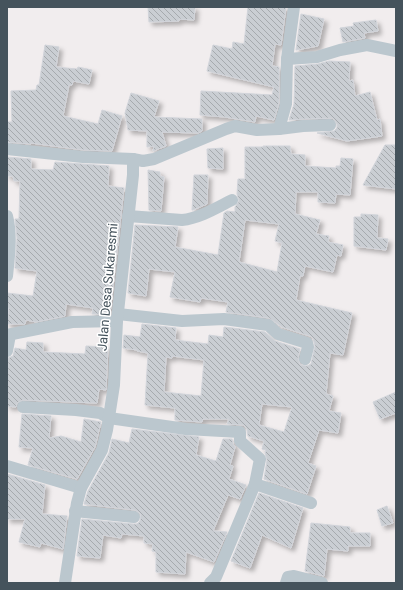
<svg xmlns="http://www.w3.org/2000/svg" width="403" height="590" font-family="Roboto,sans-serif">
  <style>
    .building { fill: url(#building-back-hatch); stroke: #d1d4da; fill-rule: evenodd; filter: url(#shadow) }
    .lines { fill: none; stroke-linecap: round; stroke-linejoin: round }
    .street { stroke: #bbc7ce; stroke-width: 12 }
    .labels { text-anchor: middle; stroke-width: 3; stroke-linejoin: round; paint-order: stroke }
    .street-label { font-size: 13px; fill: #45535c; stroke: #fff }
  </style>
  <defs>
    <pattern id="building-back-hatch" width="6" height="6" patternUnits="userSpaceOnUse"><rect width="6" height="6" fill="#caced3"/><path d="M-1 5l2 2M0 0l6 6M5-1l2 2" fill="none" stroke="#a6aaae"/></pattern>
    <filter id="shadow"><feDropShadow dx="3.5" dy="3.5" stdDeviation="2" flood-color="#0004"/></filter>
  </defs>
  <rect width="100%" height="100%" fill="#f1edee"/>
  <!-- building -->
  <g class="building">
    <polygon points="148,7 195,7 194,20 179,19 179,21 149,22"/>
    <polygon points="248,7 286,7 281,45 275,44 272,66 279,67 279,103 274,120 256,116 255,122 225,117 200,115 201,91 272,95 274,87 207,71 213,45 232,49 233,42 244,44"/>
    <polygon points="301,14 324,19 318,46 296,50"/>
    <polygon points="376,20 378,31 364,33 365,38 343,42 340,28 354,26 353,23"/>
    <polygon points="45,45 59,47 56,67 77,69 78,67 92,70 89,84 73,81 72,85 69,85 63,116 98,124 102,110 122,116 112,151 84,150 31,143 31,144 7,142 7,122 12,122 11,91 36,90 37,85 39,85"/>
    <polygon points="329,61 350,62 349,81 353,80 355,96 370,92 377,120 380,119 382,136 347,141 317,133 334,131 337,128 337,124 333,118 303,119 289,120 294,104 295,66 318,64"/>
    <polygon points="131,93 159,101 154,117 202,119 202,131 198,133 162,132 166,146 153,151 154,146 147,147 147,131 128,130 125,113"/>
    <polygon points="385,145 396,145 396,189 363,185"/>
    <path d="M263,146H290L291,154L305,155V166L336,168V166H340L341,158L353,159L350,195L336,194L335,203L318,202V192H296L295,214L320,220L316,234L329,236L328,242L343,245L341,256L337,255L333,272L305,266L303,276H300L296,300L352,313L343,355L330,353L326,394L333,396L329,411L341,413L338,433L319,430L308,463L316,466L307,494L264,479L267,460L265,453L266,450L262,449L264,441L248,436L247,429L244,425L227,424L229,419H203L202,422L175,420V408L145,405L148,353L137,351V350L123,348L124,335L140,337L142,324L176,328L175,340L208,344L209,335L223,337L224,327L265,332L275,341L300,349L298,358L300,365L307,366L311,364L315,346L313,338L310,336L282,327L269,318L226,312L228,302L201,298L200,302L170,297L175,272L149,269L146,296L128,293L135,225L178,227L175,247L218,255L224,213L227,211L235,212V207L239,201L237,194L238,179H245V147H263ZM245,220L279,224L275,241L282,243L277,272L239,262ZM172,356L204,360L201,396L164,392L166,357L172,358ZM262,404L292,407L284,432L259,425Z"/>
    <polygon points="223,148 223,169 208,168 207,149"/>
    <polygon points="7,157 31,159 31,169 53,170 55,162 109,166 108,186 124,188 110,314 92,314 93,308 66,304 65,316 36,322 26,320 25,324 7,324 9,308 7,308 7,293 33,296 37,271 15,268 17,238 15,219 19,219 20,181 14,181 13,176 7,176"/>
    <polygon points="148,170 160,172 160,176 164,177 161,211 149,210"/>
    <polygon points="194,175 208,175 207,204 193,210 192,210"/>
    <polygon points="361,214 378,215 377,238 388,239 386,250 354,246 354,217 361,217"/>
    <polygon points="27,342 43,343 43,352 85,354 86,346 108,347 106,390 99,389 97,403 23,400 17,403 16,407 7,406 8,358 13,356 15,348 26,350"/>
    <polygon points="396,392 396,413 380,419 373,402"/>
    <polygon points="22,414 51,416 49,438 61,436 81,442 84,419 101,422 95,447 77,479 28,465 33,448 19,447"/>
    <polygon points="132,429 199,437 196,455 216,461 223,439 232,439 233,444 235,447 230,465 233,466 229,479 246,485 240,499 228,495 213,531 227,532 214,562 186,552 185,574 156,572 156,552 152,551 153,544 144,543 144,536 122,534 121,538 103,535 100,558 77,556 82,519 133,524 137,524 140,521 141,514 135,510 84,504 88,491 109,453 112,439 129,443"/>
    <polygon points="7,474 45,485 42,514 67,516 63,549 41,543 40,547 19,542 25,519 7,519"/>
    <polygon points="259,493 303,508 291,548 262,535 250,568 231,561"/>
    <polygon points="387,506 393,523 382,526 377,510"/>
    <polygon points="311,523 350,527 350,533 370,533 370,546 348,546 348,551 327,549 324,576 305,571"/>
  </g>
  <g class="lines">
    <!-- street -->
    <g class="street">
      <polyline points="287,59 317,57 340,50 367,45 396,51"/>
      <polyline points="279,129 303,126 330,125"/>
      <polyline points="7,149 83,157 133,159"/>
      <path d="M7,216C12,235 9,257 7,276"/>
      <path d="M128,216L182,220C200,218 216,208 232,200"/>
      <polyline points="118,314 182,321 224,319 268,325 278,334 307,343 308,347 305,359"/>
      <polyline points="7,335 72,322 117,321"/>
      <polyline points="7,351 10,335"/>
      <polyline points="23,407 76,410 100,413 109,418 186,429 240,432 240,441 260,459 255,484 216,577 210,583"/>
      <polyline points="7,466 81,488"/>
      <polyline points="255,484 311,503"/>
      <polyline points="75,511 134,517"/>
      <polyline points="65,583 77,503 81,488 102,450 107,430 114,385 117,321 133,175 133,159 143,161 154,159 226,129 235,126 257,130 279,129 286,104 287,59 294,7"/>
      <polyline points="286,583 288,577 294,576 322,583"/>
    </g>
  </g>
  <g class="labels">
    <!-- street labels -->
    <g class="street-label">
      <text transform="translate(107 287) rotate(-85)" y="5">Jalan Desa Sukaresmi</text>
    </g>
  </g>
  <!-- border -->
  <rect width="403" height="590" fill="none" stroke="#45535c" stroke-width="16"/>
</svg>
